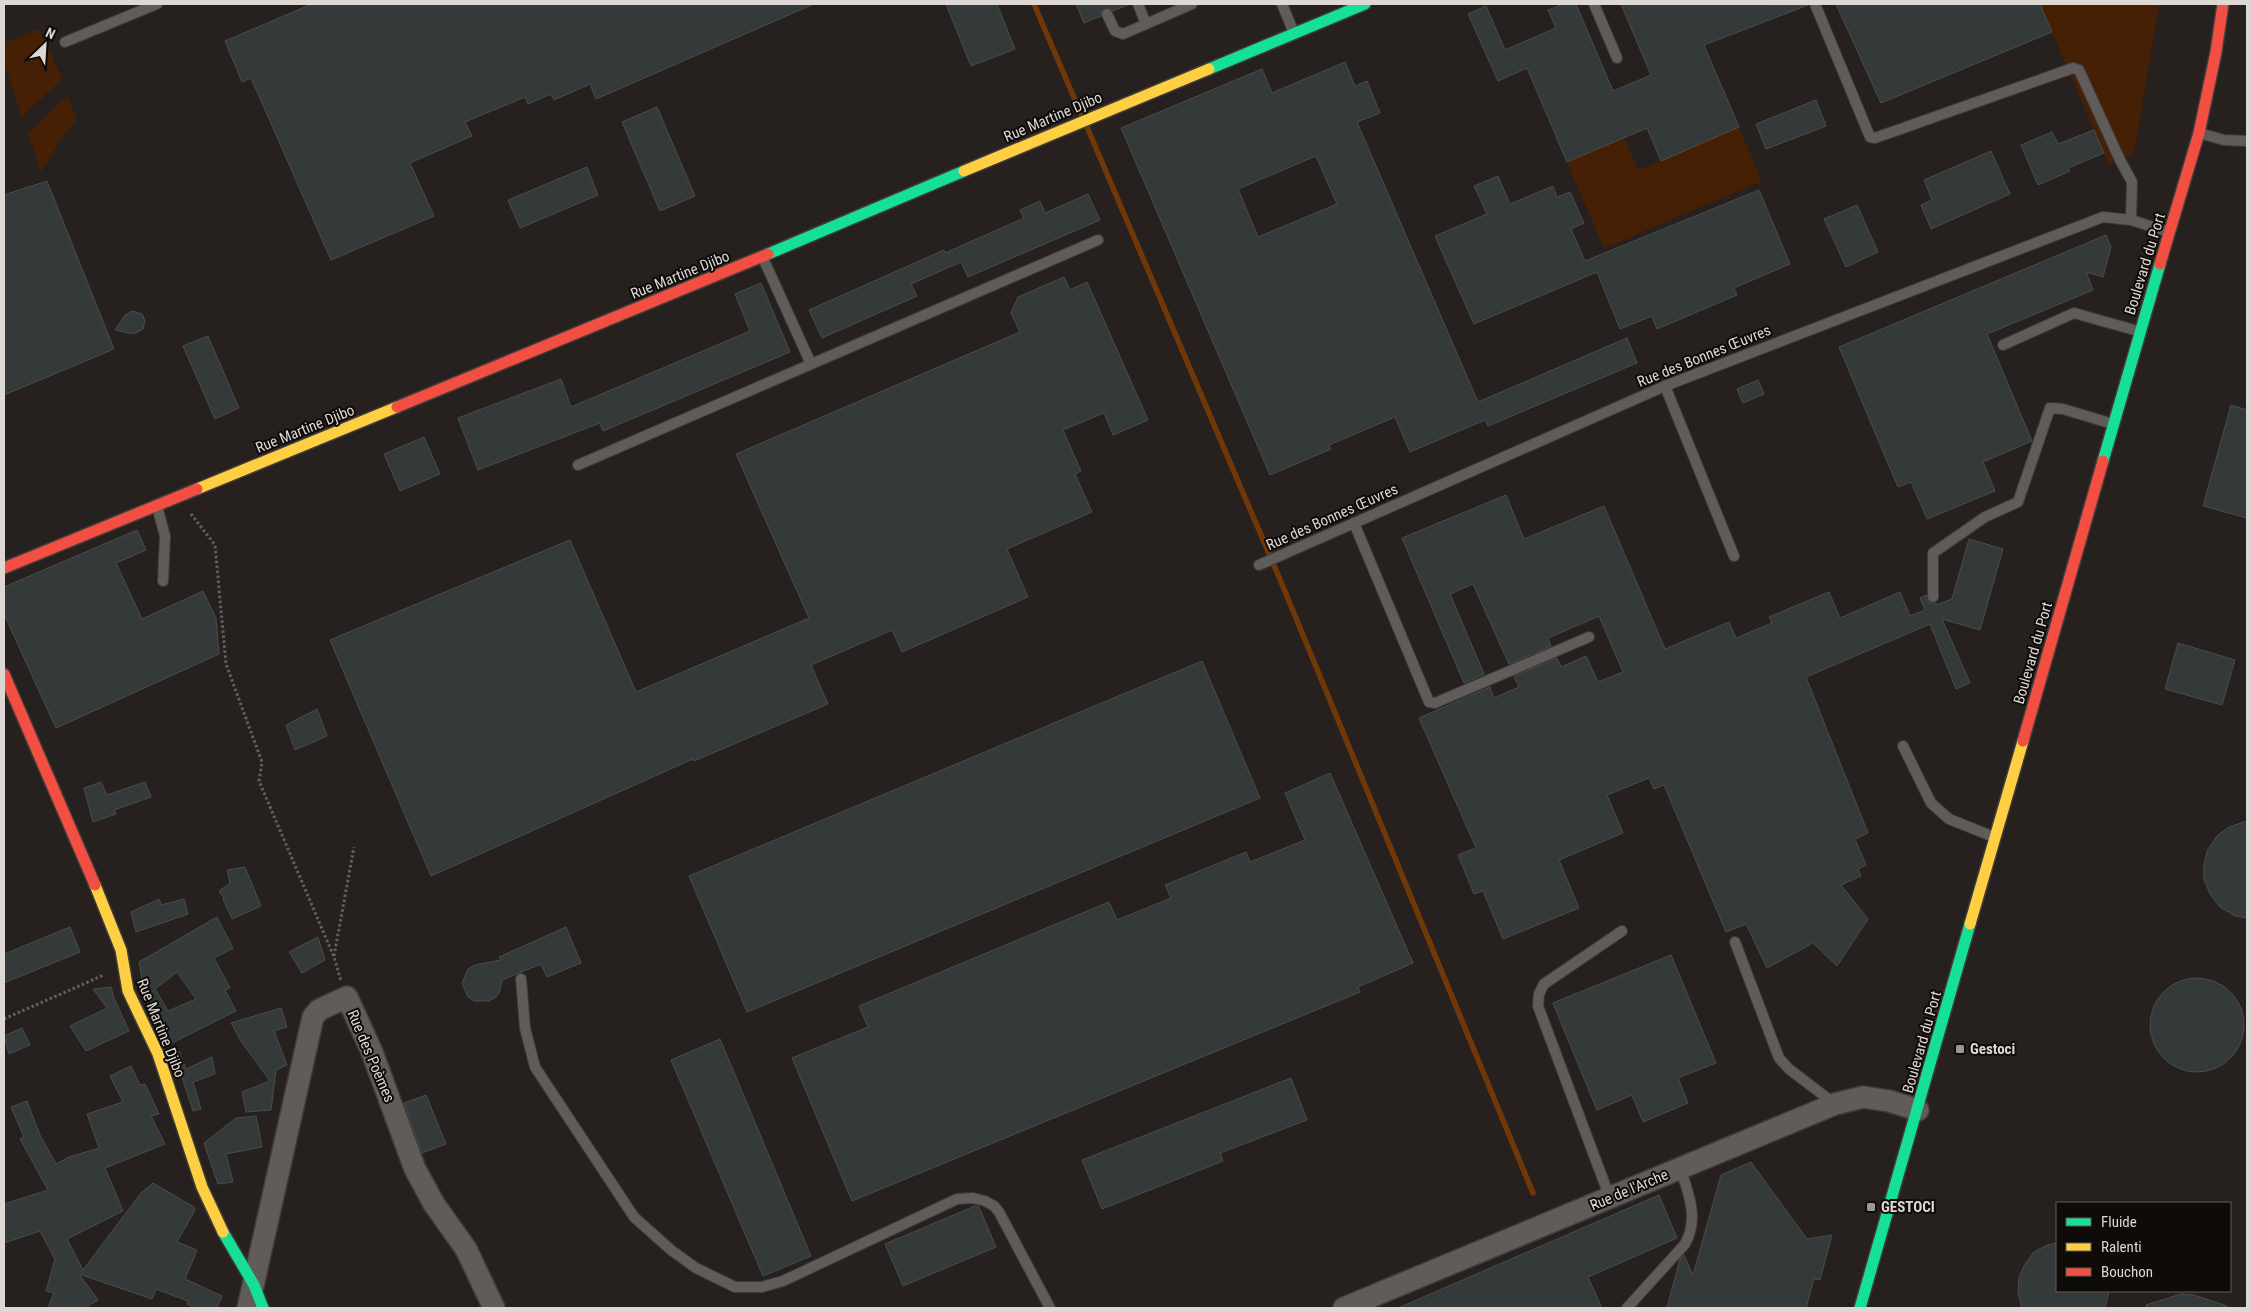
<svg xmlns="http://www.w3.org/2000/svg" width="2251" height="1312" font-family="'Roboto Condensed',sans-serif">
  <style>
    .green { fill: #462004 }
    .lines { fill: none; stroke-linecap: round; stroke-linejoin: round }
    .stream { stroke: #703809; stroke-width: 5.5 }
    .building { fill: #343a39; stroke: #4c4c4a; fill-rule: evenodd }
    .lane-casing { stroke: #403c3a; stroke-width: 12 }
    .street-casing { stroke: #403c3a; stroke-width: 24 }
    .fast-casing { stroke: #403c3a; stroke-width: 14 }
    .slow-casing { stroke: #403c3a; stroke-width: 14 }
    .jam-casing { stroke: #403c3a; stroke-width: 14 }
    .path { stroke: #63605e; stroke-width: 3; stroke-dasharray: 2.5 2.5; stroke-linecap: butt }
    .lane { stroke: #605c5a; stroke-width: 10 }
    .street { stroke: #605c5a; stroke-width: 21 }
    .fast { stroke: #16e098; stroke-width: 11 }
    .slow { stroke: #ffcf43; stroke-width: 11 }
    .jam { stroke: #f24e42; stroke-width: 11 }
    .poi-dot { fill: #9e9894; stroke: #0f0b09; stroke-width: 2 }
    .labels { text-anchor: middle; stroke-width: 4; stroke-linejoin: round; paint-order: stroke }
    .street-label { font-size: 15px; fill: #ded8d4; stroke: #0f0b09 }
    .poi-label { font-size: 15px; font-weight: bold; fill: #ded8d4; stroke: #0f0b09; text-anchor: start }
  </style>
  <rect width="100%" height="100%" fill="#26211e"/>
  <!-- green -->
  <g class="green">
    <polygon points="2040,4 2159,4 2134,154 2109,165"/>
    <polygon points="39,29 62,79 22,117 4,62 4,41 7,42"/>
    <polygon points="67,96 77,119 65,133 41,172 28,133"/>
    <polygon points="1739,127 1762,181 1604,248 1567,162 1624,138 1638,170"/>
  </g>
  <g class="lines">
    <!-- stream -->
    <g class="stream">
      <polyline points="1034,4 1081,114"/>
      <polyline points="1087,127 1284,589 1533,1193"/>
    </g>
  </g>
  <!-- building -->
  <g class="building">
    <polygon points="312,4 814,4 596,99 590,84 554,100 551,94 528,104 525,97 465,122 472,136 410,163 434,216 331,260 251,78 242,82 225,41"/>
    <polygon points="946,4 997,4 1015,49 971,66"/>
    <polygon points="1076,4 1130,4 1113,11 1110,8 1105,8 1101,11 1101,16 1084,23"/>
    <polygon points="1564,4 1576,4 1613,91 1651,75 1621,4 1808,5 1704,45 1739,127 1661,161 1647,128 1567,162 1527,68 1498,81 1468,14 1486,6 1505,50 1556,28 1548,10"/>
    <polygon points="1836,4 2040,4 2052,32 1881,103"/>
    <path d="M1345,62L1355,86L1367,81L1380,113L1357,122L1478,402L1627,338L1637,363L1488,426L1485,420L1410,452L1395,417L1329,445L1331,449L1270,475L1121,128L1262,69L1272,93ZM1316,156L1337,204L1258,237L1238,189Z"/>
    <polygon points="1816,100 1826,126 1766,149 1756,124"/>
    <polygon points="657,107 695,196 660,211 622,122"/>
    <polygon points="2094,130 2104,153 2068,168 2070,171 2038,185 2021,145 2052,132 2058,144"/>
    <polygon points="1991,151 2010,194 1931,229 1921,205 1932,200 1924,180"/>
    <polygon points="587,167 598,195 520,228 508,200"/>
    <polygon points="1498,176 1510,204 1553,186 1557,197 1570,192 1584,223 1571,229 1585,261 1759,190 1790,264 1734,288 1737,295 1657,329 1652,316 1620,329 1597,272 1474,324 1435,236 1487,214 1474,186"/>
    <polygon points="47,181 114,349 4,395 4,195"/>
    <polygon points="1088,194 1100,220 968,277 961,262 911,284 917,296 822,338 809,310 944,250 945,253 1024,218 1020,210 1040,201 1045,213"/>
    <polygon points="1857,205 1878,252 1846,267 1824,219"/>
    <polygon points="2106,235 2111,247 2103,277 2086,272 2093,290 1987,334 2032,441 1983,462 1995,491 1927,519 1911,482 1898,487 1839,347"/>
    <polygon points="1064,277 1070,290 1087,282 1148,420 1113,435 1104,413 1063,430 1081,471 1075,474 1092,512 1007,549 1028,597 902,652 892,630 811,665 828,704 694,761 693,759 431,876 330,640 570,540 636,692 809,618 736,454 1020,332 1011,313 1018,297"/>
    <polygon points="761,283 790,352 603,431 600,423 478,470 458,418 561,379 571,407 750,331 735,294"/>
    <polygon points="132,311 142,314 145,321 143,329 134,334 115,330 125,315"/>
    <polygon points="208,336 239,408 215,419 183,346"/>
    <polygon points="1758,380 1764,394 1743,403 1737,389"/>
    <polygon points="2231,405 2247,410 2247,518 2203,506"/>
    <polygon points="424,437 440,474 400,491 384,454"/>
    <polygon points="1506,495 1524,539 1604,506 1665,649 1729,622 1736,638 1772,623 1769,617 1829,592 1840,618 1900,592 1910,616 1925,610 1920,598 1926,595 1929,603 1936,603 1936,605 1952,599 1969,539 2003,549 1980,630 1942,619 1970,683 1956,689 1930,624 1806,677 1868,833 1855,839 1866,865 1858,869 1861,876 1841,885 1868,919 1837,966 1813,943 1767,968 1746,924 1726,932 1664,785 1654,789 1649,778 1607,795 1623,833 1559,860 1579,908 1503,939 1483,891 1474,894 1458,855 1476,848 1419,718 1490,687 1494,698 1519,687 1514,676 1557,658 1561,667 1586,656 1598,682 1623,672 1599,616 1548,638 1551,646 1509,664 1473,584 1450,594 1484,674 1464,683 1402,538"/>
    <polygon points="137,530 146,550 116,563 142,619 203,591 216,618 219,654 56,728 4,614 4,587"/>
    <polygon points="2178,643 2235,660 2222,705 2165,689"/>
    <polygon points="1202,661 1260,798 747,1012 689,876"/>
    <polygon points="317,709 327,736 295,750 286,725"/>
    <polygon points="1330,773 1413,963 1358,987 1360,992 852,1201 792,1058 868,1027 859,1006 1109,902 1117,920 1171,898 1165,885 1246,852 1250,862 1305,840 1285,793"/>
    <polygon points="101,782 107,795 145,782 151,797 114,810 116,814 93,822 84,788"/>
    <polygon points="2247,821 2247,918 2235,916 2220,907 2210,894 2204,879 2204,864 2208,849 2217,836 2229,827"/>
    <polygon points="245,867 261,906 232,919 223,899 224,898 219,891 230,883 227,870"/>
    <polygon points="159,899 161,905 184,899 188,914 136,932 131,912"/>
    <path d="M217,917L233,948L214,958L230,988L225,990L236,1011L170,1044L143,986L139,962ZM177,972L196,999L168,1011L155,989Z"/>
    <polygon points="70,927 80,952 4,983 4,954"/>
    <polygon points="566,927 581,963 547,977 541,964 502,980 500,991 496,997 489,1001 474,1001 468,997 462,983 468,969 475,965 501,960 499,957"/>
    <polygon points="318,937 325,960 302,973 289,952"/>
    <polygon points="1671,955 1716,1063 1678,1078 1688,1103 1643,1122 1632,1095 1597,1110 1553,1003"/>
    <circle cx="2197" cy="1025" r="47"/>
    <polygon points="111,987 114,998 129,1031 86,1051 70,1026 107,1008 93,989"/>
    <polygon points="281,1008 287,1027 274,1031 287,1065 276,1070 271,1110 246,1112 242,1092 270,1081 241,1041 231,1023"/>
    <polygon points="22,1028 30,1045 9,1054 4,1036"/>
    <polygon points="720,1039 811,1256 763,1276 671,1060"/>
    <polygon points="179,1051 186,1069 212,1057 215,1074 193,1082 201,1109 193,1111 174,1053"/>
    <polygon points="131,1066 140,1085 145,1084 159,1114 151,1116 165,1144 105,1168 123,1211 67,1239 83,1270 141,1193 153,1183 194,1207 195,1210 177,1242 197,1250 185,1279 222,1296 217,1308 196,1308 187,1304 188,1301 156,1289 152,1299 79,1274 98,1300 85,1308 48,1308 54,1293 46,1291 55,1259 40,1231 4,1243 4,1204 48,1190 20,1139 24,1137 11,1107 27,1101 40,1135 56,1164 69,1157 99,1148 87,1114 123,1102 110,1076"/>
    <polygon points="1291,1078 1307,1120 1220,1153 1223,1161 1102,1209 1082,1160"/>
    <polygon points="426,1095 446,1144 422,1153 404,1103"/>
    <polygon points="256,1116 262,1147 226,1154 233,1182 218,1184 204,1143 236,1118"/>
    <polygon points="1751,1162 1807,1239 1832,1235 1820,1280 1814,1279 1806,1308 1667,1308 1680,1259 1684,1255 1693,1275 1721,1175"/>
    <polygon points="1659,1195 1677,1238 1588,1277 1602,1308 1398,1308"/>
    <polygon points="975,1206 979,1207 996,1247 903,1286 885,1244"/>
    <polygon points="2057,1243 2057,1291 2109,1291 2105,1308 2022,1308 2018,1292 2019,1277 2025,1264 2034,1252 2047,1245"/>
    <polygon points="2181,1294 2194,1295 2227,1306 2226,1308 2147,1308 2146,1305"/>
  </g>
  <g class="lines">
    <defs>
      <g id="lane">
        <polyline points="1138,4 1146,24"/>
        <polyline points="1282,4 1294,33"/>
        <polyline points="1594,4 1617,58"/>
        <polyline points="1815,4 1870,137 1875,138 2073,68 2079,70 2120,160 2132,182 2131,220"/>
        <polyline points="1107,14 1115,31 1123,34 1192,4"/>
        <polyline points="65,42 157,4"/>
        <polyline points="2199,133 2224,140 2247,141"/>
        <polyline points="763,258 811,364"/>
        <polyline points="2003,345 2074,313 2138,331"/>
        <polyline points="1665,386 1734,556"/>
        <polyline points="578,465 1098,240"/>
        <polyline points="157,506 165,536 163,581"/>
        <polyline points="1354,523 1429,702 1435,703 1589,637"/>
        <polyline points="1259,565 1665,386 2103,217 2131,220 2169,232"/>
        <polyline points="1933,597 1933,553 1985,517 2018,502 2050,408 2063,409 2113,424"/>
        <polyline points="1903,746 1931,803 1949,819 1994,837"/>
        <polyline points="1735,942 1779,1058 1789,1069 1835,1104"/>
        <polyline points="521,979 525,1028 535,1067 634,1217 671,1250 696,1268 735,1287 762,1287 783,1281 957,1199 973,1198 985,1201 994,1206 999,1212 1050,1308"/>
        <polyline points="1610,1198 1538,1006 1539,994 1544,984 1622,931"/>
        <path d="M1627,1308L1685,1244C1699,1219 1689,1194 1680,1168"/>
      </g>
      <g id="street">
        <polyline points="248,1308 313,1017 319,1010 347,997 372,1052 415,1169 434,1204 466,1249 494,1308"/>
        <polyline points="1344,1308 1835,1104 1863,1097 1889,1101 1918,1110"/>
      </g>
      <g id="fast">
        <polyline points="1209,69 1365,4"/>
        <polyline points="768,254 964,171"/>
        <polyline points="2103,461 2160,264"/>
        <polyline points="223,1232 254,1285 263,1308"/>
        <polyline points="1860,1308 1970,924"/>
      </g>
      <g id="slow">
        <polyline points="964,171 1209,69"/>
        <polyline points="197,489 397,407"/>
        <polyline points="95,885 121,950 128,991 158,1054 202,1187 223,1232"/>
        <polyline points="1970,924 2023,741"/>
      </g>
      <g id="jam">
        <polyline points="2160,264 2199,133 2216,52 2223,4"/>
        <polyline points="397,407 768,254"/>
        <polyline points="4,568 197,489"/>
        <polyline points="4,674 95,885"/>
        <polyline points="2023,741 2103,461"/>
      </g>
    </defs>
    <!-- lane casing -->
    <use href="#lane" class="lane-casing"/>
    <!-- street casing -->
    <use href="#street" class="street-casing"/>
    <!-- fast casing -->
    <use href="#fast" class="fast-casing"/>
    <!-- slow casing -->
    <use href="#slow" class="slow-casing"/>
    <!-- jam casing -->
    <use href="#jam" class="jam-casing"/>
    <!-- path -->
    <g class="path">
      <polyline points="191,514 215,545 226,664 262,762 259,781 334,957 341,981"/>
      <polyline points="334,956 354,847"/>
      <polyline points="4,1019 104,975"/>
    </g>
    <!-- lane -->
    <use href="#lane" class="lane"/>
    <!-- street -->
    <use href="#street" class="street"/>
    <!-- fast -->
    <use href="#fast" class="fast"/>
    <!-- slow -->
    <use href="#slow" class="slow"/>
    <!-- jam -->
    <use href="#jam" class="jam"/>
  </g>
  <!-- markers -->
  <g class="poi-dot">
    <rect x="1955" y="1044" width="10" height="10" rx="2.5"/>
    <rect x="1866" y="1202" width="10" height="10" rx="2.5"/>
  </g>
  <g class="labels">
    <!-- street labels -->
    <g class="street-label">
      <text transform="translate(1053 117) rotate(-23)" y="5">Rue Martine Djibo</text>
      <text transform="translate(2145 264) rotate(-73)" y="5">Boulevard du Port</text>
      <text transform="translate(680 275) rotate(-22)" y="5">Rue Martine Djibo</text>
      <text transform="translate(1704 356) rotate(-22)" y="5">Rue des Bonnes Œuvres</text>
      <text transform="translate(305 429) rotate(-22)" y="5">Rue Martine Djibo</text>
      <text transform="translate(1332 517) rotate(-24)" y="5">Rue des Bonnes Œuvres</text>
      <text transform="translate(2033 653) rotate(-74)" y="5">Boulevard du Port</text>
      <text transform="translate(161 1028) rotate(68)" y="5">Rue Martine Djibo</text>
      <text transform="translate(1922 1042) rotate(-74)" y="5">Boulevard du Port</text>
      <text transform="translate(371 1056) rotate(67)" y="5">Rue des Poèmes</text>
      <text transform="translate(1629 1190) rotate(-23)" y="5">Rue de l'Arche</text>
    </g>
    <!-- poi labels -->
    <g class="poi-label">
      <text x="1970" y="1054">Gestoci</text>
      <text x="1881" y="1212">GESTOCI</text>
    </g>
  </g>
  <!-- border -->
  <rect width="2251" height="1312" fill="none" stroke="#ded8d4" stroke-width="10"/>
  <!-- legend -->
  <rect x="2056" y="1202" width="175" height="90" fill="#0f0b09" stroke="#625d5a"/>
  <rect x="2066" y="1218" width="25" height="8" fill="#16e098" stroke="#625d5a"/>
  <text x="2101" y="1227" font-size="15" fill="#ded8d4">Fluide</text>
  <rect x="2066" y="1243" width="25" height="8" fill="#ffcf43" stroke="#625d5a"/>
  <text x="2101" y="1252" font-size="15" fill="#ded8d4">Ralenti</text>
  <rect x="2066" y="1268" width="25" height="8" fill="#f24e42" stroke="#625d5a"/>
  <text x="2101" y="1277" font-size="15" fill="#ded8d4">Bouchon</text>
  <!-- north arrow -->
  <g transform="translate(45 45) rotate(25)" stroke="#0f0b09" stroke-width="4" paint-order="stroke">
  <path d="M0-4L9 19L0 12L-9 19Z" fill="#ded8d4"/>
  <text y="-8" font-size="14" font-weight="bold" text-anchor="middle" fill="#ded8d4">N</text>
  </g>
</svg>
